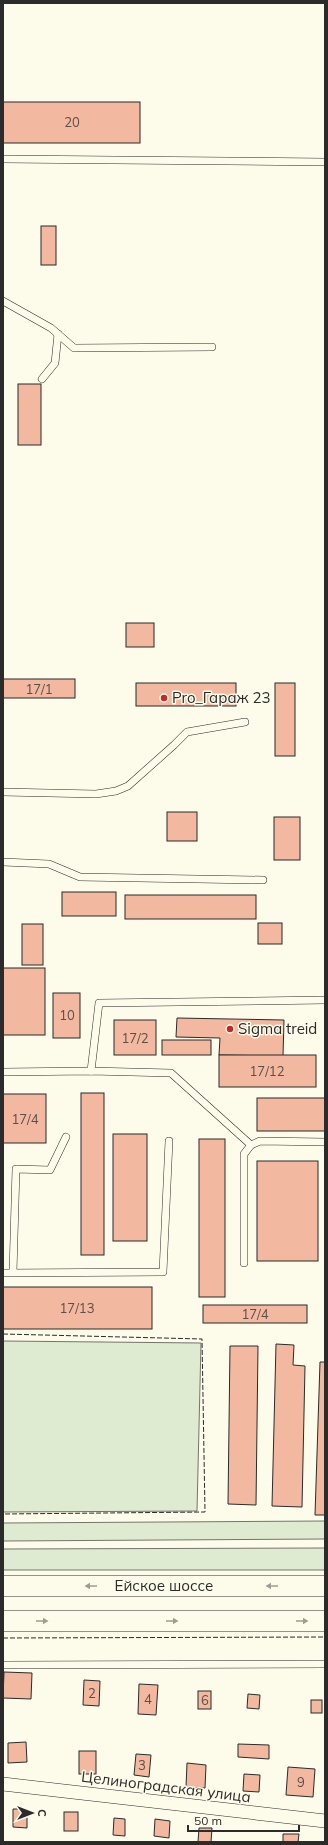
<svg xmlns="http://www.w3.org/2000/svg" width="328" height="1845" font-family="Mulish,sans-serif">
  <style>
    .green { fill: #deebd1; stroke: #74746e }
    .building { fill: #f2b8a0; stroke: #2b2b2b }
    .lines { fill: none; stroke-linecap: round; stroke-linejoin: round }
    .lane-casing { stroke: #2b2b2b; stroke-width: 8 }
    .street-casing { stroke: #2b2b2b; stroke-width: 14 }
    .primary-casing { stroke: #2b2b2b; stroke-width: 22 }
    .lane { stroke: #fdfbea; stroke-width: 7 }
    .street { stroke: #fdfbea; stroke-width: 13 }
    .primary { stroke: #fdfbea; stroke-width: 21 }
    .fence { stroke: #2b2b2b; stroke-width: 1; stroke-dasharray: 5 2; stroke-linecap: butt }
    .oneway { fill: #9e9d94 }
    .poi-dot { fill: #c62828; stroke: #fdfbea; stroke-width: 1.5 }
    .labels { text-anchor: middle; stroke-width: 3; stroke-linejoin: round; paint-order: stroke }
    .number-label { font-size: 13px; fill: #5d4e48 }
    .poi-label { font-size: 15px; fill: #2b2b2b; stroke: #fdfbea; text-anchor: start }
    .street-label { font-size: 15px; fill: #2b2b2b; stroke: #fdfbea }
  </style>
  <rect width="100%" height="100%" fill="#fdfbea"/>
  <!-- green -->
  <g class="green">
    <polygon points="3,1341 201,1343 197,1511 3,1512"/>
    <polygon points="325,1521 325,1539 3,1541 3,1523"/>
    <polygon points="325,1548 325,1570 3,1570 3,1549"/>
  </g>
  <!-- building -->
  <g class="building">
    <rect x="3" y="102" width="137" height="41"/>
    <rect x="41" y="226" width="15" height="39"/>
    <rect x="18" y="384" width="23" height="61"/>
    <rect x="126" y="623" width="28" height="24"/>
    <rect x="3" y="679" width="72" height="19"/>
    <rect x="136" y="683" width="100" height="23"/>
    <rect x="275" y="683" width="20" height="73"/>
    <rect x="167" y="812" width="30" height="29"/>
    <rect x="274" y="817" width="26" height="43"/>
    <rect x="62" y="892" width="54" height="24"/>
    <rect x="125" y="895" width="131" height="24"/>
    <rect x="258" y="923" width="24" height="21"/>
    <rect x="22" y="924" width="21" height="41"/>
    <rect x="3" y="968" width="42" height="67"/>
    <rect x="53" y="993" width="27" height="45"/>
    <polygon points="177,1018 284,1020 283,1056 219,1055 220,1038 176,1037"/>
    <rect x="114" y="1020" width="42" height="35"/>
    <rect x="162" y="1040" width="49" height="15"/>
    <rect x="219" y="1055" width="97" height="32"/>
    <rect x="81" y="1093" width="23" height="162"/>
    <rect x="3" y="1094" width="43" height="49"/>
    <rect x="257" y="1098" width="68" height="33"/>
    <rect x="113" y="1134" width="34" height="107"/>
    <rect x="199" y="1139" width="26" height="158"/>
    <rect x="257" y="1161" width="61" height="100"/>
    <rect x="3" y="1287" width="149" height="42"/>
    <rect x="203" y="1305" width="104" height="18"/>
    <polygon points="276,1344 294,1345 293,1365 305,1366 302,1507 272,1506"/>
    <polygon points="230,1346 258,1346 256,1505 228,1504"/>
    <polygon points="320,1362 325,1362 325,1515 315,1515"/>
    <polygon points="4,1672 32,1673 31,1699 3,1698"/>
    <polygon points="84,1680 100,1681 99,1706 83,1705"/>
    <polygon points="139,1684 158,1685 156,1715 138,1714"/>
    <rect x="198" y="1691" width="13" height="18"/>
    <polygon points="248,1694 260,1695 259,1709 247,1708"/>
    <rect x="311" y="1700" width="11" height="13"/>
    <polygon points="26,1742 27,1762 8,1763 8,1743"/>
    <polygon points="238,1744 269,1745 269,1759 238,1757"/>
    <rect x="79" y="1751" width="17" height="23"/>
    <polygon points="136,1754 151,1755 149,1777 134,1775"/>
    <polygon points="187,1763 206,1765 205,1788 186,1787"/>
    <polygon points="288,1767 315,1769 313,1797 286,1795"/>
    <polygon points="244,1774 260,1775 259,1792 243,1791"/>
    <polygon points="13,1809 27,1809 27,1828 13,1827"/>
    <rect x="64" y="1812" width="14" height="19"/>
    <polygon points="114,1818 125,1819 125,1836 113,1835"/>
    <polygon points="155,1819 170,1821 169,1838 154,1836"/>
    <polygon points="199,1828 212,1828 211,1842 198,1842"/>
    <polygon points="283,1834 299,1834 298,1842 283,1842"/>
  </g>
  <g class="lines">
    <defs>
      <g id="lane">
        <polyline points="3,159 325,162"/>
        <polyline points="3,301 51,328 74,348 212,347"/>
        <polyline points="42,379 55,363 58,334"/>
        <polyline points="3,792 96,794 116,791 128,786 174,745 187,732 245,722"/>
        <polyline points="3,862 49,864 80,877 263,880"/>
        <polyline points="91,1071 99,1003 325,1000"/>
        <polyline points="3,1072 91,1071 171,1073 251,1145"/>
        <polyline points="244,1263 244,1154 251,1145 260,1141 325,1142"/>
        <polyline points="13,1272 16,1169 50,1170 66,1137"/>
        <polyline points="3,1273 163,1272 169,1141"/>
        <polyline points="3,1665 325,1664"/>
      </g>
      <polyline id="street" points="3,1784 325,1821"/>
      <g id="primary">
        <polyline points="3,1586 325,1586"/>
        <polyline points="3,1621 325,1621"/>
      </g>
    </defs>
    <!-- lane casing -->
    <use href="#lane" class="lane-casing"/>
    <!-- street casing -->
    <use href="#street" class="street-casing"/>
    <!-- primary casing -->
    <use href="#primary" class="primary-casing"/>
    <!-- lane -->
    <use href="#lane" class="lane"/>
    <!-- street -->
    <use href="#street" class="street"/>
    <!-- primary -->
    <use href="#primary" class="primary"/>
    <!-- fence -->
    <g class="fence">
      <polyline points="3,1334 202,1339 205,1512 3,1514"/>
      <polyline points="3,1638 325,1637"/>
    </g>
  </g>
  <!-- one-way arrows -->
  <defs><path id="oneway-solid" d="M-6-.8H1V-3.2L6.5 0L1 3.2V.8H-6Z"/></defs>
  <g class="oneway">
    <use href="#oneway-solid" transform="translate(91 1586) rotate(-180)"/>
    <use href="#oneway-solid" transform="translate(272 1586) rotate(180)"/>
    <use href="#oneway-solid" transform="translate(42 1621)"/>
    <use href="#oneway-solid" transform="translate(172 1621)"/>
    <use href="#oneway-solid" transform="translate(302 1621)"/>
  </g>
  <!-- markers -->
  <g class="poi-dot">
    <circle cx="164" cy="698" r="4"/>
    <circle cx="230" cy="1029" r="4"/>
  </g>
  <g class="labels">
    <!-- number labels -->
    <g class="number-label">
      <text x="72" y="127">20</text>
      <text x="39" y="694">17/1</text>
      <text x="67" y="1020">10</text>
      <text x="135" y="1043">17/2</text>
      <text x="267" y="1076">17/12</text>
      <text x="25" y="1124">17/4</text>
      <text x="77" y="1313">17/13</text>
      <text x="255" y="1319">17/4</text>
      <text x="92" y="1698">2</text>
      <text x="148" y="1704">4</text>
      <text x="205" y="1705">6</text>
      <text x="142" y="1770">3</text>
      <text x="301" y="1787">9</text>
    </g>
    <!-- poi labels -->
    <g class="poi-label">
      <text x="172" y="703">Pro_Гараж 23</text>
      <text x="238" y="1034">Sigma treid</text>
    </g>
    <!-- street labels -->
    <g class="street-label">
      <text x="164" y="1591">Ейское шоссе</text>
      <text transform="translate(166 1787) rotate(7)" y="5">Целиноградская улица</text>
    </g>
  </g>
  <!-- border -->
  <rect width="328" height="1845" fill="none" stroke="#2b2b2b" stroke-width="8"/>
  <!-- north arrow -->
  <g transform="translate(32 1813) rotate(90)" stroke="#fdfbea" stroke-width="3" paint-order="stroke">
  <path d="M0-3L7 15L0 10L-7 15Z" fill="#2b2b2b"/>
  <text y="-6" font-size="11" font-weight="bold" text-anchor="middle" fill="#2b2b2b">С</text>
  </g>
  <!-- scale -->
  <path d="M188 1825v6h111v-6" fill="none" stroke="#2b2b2b" stroke-width="2"/>
  <text x="194" y="1825" font-size="12" fill="#2b2b2b" stroke="#fdfbea" stroke-width="3" paint-order="stroke">50 m</text>
</svg>
